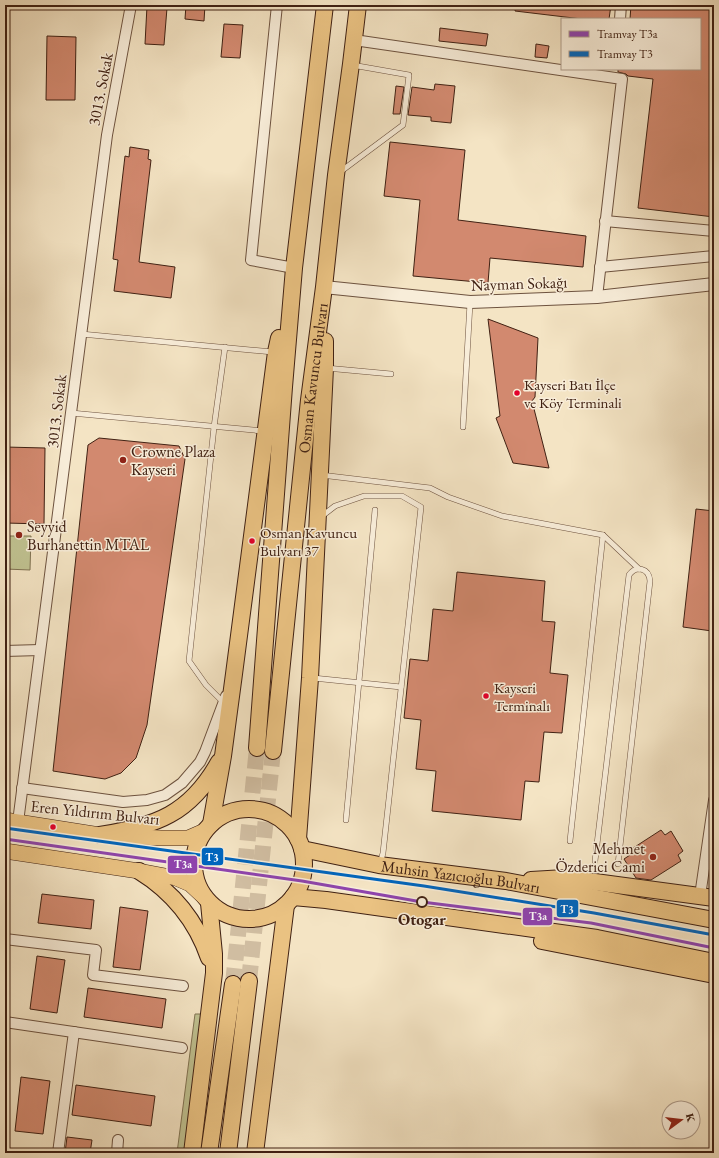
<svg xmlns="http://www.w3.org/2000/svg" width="719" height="1158" font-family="'EB Garamond',serif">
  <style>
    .green { fill: #c0c291; stroke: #807252 }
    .building { fill: #d2896f; stroke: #402113 }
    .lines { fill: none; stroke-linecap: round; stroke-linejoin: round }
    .trunk-tunnel { stroke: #d0bda1; stroke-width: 16; stroke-dasharray: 16 8; stroke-linecap: butt }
    .service-casing { stroke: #6d523f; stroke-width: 6 }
    .minor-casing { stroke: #6d523f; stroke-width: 12 }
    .tertiary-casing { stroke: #6d523f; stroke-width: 14 }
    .primary-casing { stroke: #402113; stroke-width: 16 }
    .trunk-casing { stroke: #402113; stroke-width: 18 }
    .service { stroke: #f8edd9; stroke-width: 5 }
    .minor { stroke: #f8edd9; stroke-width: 10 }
    .tertiary { stroke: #f8edd9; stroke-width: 12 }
    .primary { stroke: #eac282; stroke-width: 15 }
    .trunk { stroke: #eac282; stroke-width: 16 }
    .tram-1-casing { stroke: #f8edd9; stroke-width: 6 }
    .tram-2-casing { stroke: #f8edd9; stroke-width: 6 }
    .tram-1 { stroke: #8e44ad; stroke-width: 3 }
    .tram-2 { stroke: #0065bd; stroke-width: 3 }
    .bus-dot { fill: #e4002b; stroke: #f8edd9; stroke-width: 1.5 }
    .poi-dot { fill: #8f2418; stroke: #f8edd9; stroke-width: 1.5 }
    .stop-dot { fill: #f8edd9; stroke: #402113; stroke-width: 2 }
    .labels { text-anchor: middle; stroke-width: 3; stroke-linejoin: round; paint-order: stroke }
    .bus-label { font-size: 15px; fill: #402113; stroke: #f8edd9; text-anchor: start }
    .street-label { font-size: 16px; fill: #402113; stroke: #f8edd9 }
    .poi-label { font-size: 16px; fill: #402113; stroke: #f8edd9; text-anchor: start }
    .stop-label { font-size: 16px; font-weight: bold; fill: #402113; stroke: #f8edd9 }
    .line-badge { stroke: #f8edd9; stroke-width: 1.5 }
    .badge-label { font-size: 11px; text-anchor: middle; font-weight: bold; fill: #fff }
  </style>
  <rect width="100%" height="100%" fill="#f4e4c4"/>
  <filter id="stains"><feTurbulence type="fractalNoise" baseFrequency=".005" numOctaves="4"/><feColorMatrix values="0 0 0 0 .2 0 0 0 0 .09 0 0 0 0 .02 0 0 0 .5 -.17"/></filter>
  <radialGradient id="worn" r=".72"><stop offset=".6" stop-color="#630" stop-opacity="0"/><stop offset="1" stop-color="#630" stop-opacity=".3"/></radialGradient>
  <!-- green -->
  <g class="green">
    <polygon points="5,536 31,536 30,570 5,569"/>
    <polygon points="195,1014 203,1014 184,1153 177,1153"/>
  </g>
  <!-- building -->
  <g class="building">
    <polygon points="186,5 205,5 204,21 185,19"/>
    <polygon points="516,5 611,5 609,19 582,19 515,11"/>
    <polygon points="631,5 714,5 714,217 638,208 653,79 628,76 626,74 618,72 618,69 700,69 700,19 630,19"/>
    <polygon points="147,6 167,8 164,45 145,44"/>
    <polygon points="224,24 243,25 240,58 221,57"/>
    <polygon points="440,28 488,34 486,46 439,41"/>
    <polygon points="47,36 76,37 75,100 46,100"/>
    <polygon points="536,44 549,46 547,58 535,57"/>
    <polygon points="435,84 455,86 451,123 431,121 431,117 408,115 412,87 434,90"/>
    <polygon points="396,86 404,87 400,114 393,114"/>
    <polygon points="390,142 465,150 458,220 586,236 583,267 490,258 488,283 413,276 420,200 384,196"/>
    <polygon points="130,147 149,150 148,159 151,160 139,262 175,267 171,298 114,291 118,260 113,259 125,156 129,157"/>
    <polygon points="488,319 538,338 535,397 532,401 549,468 513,463 496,418 500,416"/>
    <polygon points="99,438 179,446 185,459 147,725 136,758 121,773 105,779 53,771 88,445"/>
    <polygon points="5,447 45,448 44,524 5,523"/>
    <polygon points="696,509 714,511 714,615 712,631 683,627"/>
    <polygon points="457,572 545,581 542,621 555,622 550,673 568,675 562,733 544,732 539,782 525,781 521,820 432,811 436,771 416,769 421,720 404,718 410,659 428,661 433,609 453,611"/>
    <polygon points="661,830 665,835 671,831 683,851 678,855 681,861 651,880 636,878 624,859 630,855 627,852"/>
    <polygon points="42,894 94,900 91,929 38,923"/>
    <polygon points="120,907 148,911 140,970 113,967"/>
    <polygon points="37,956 65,960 57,1013 30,1009"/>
    <polygon points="88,988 166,999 162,1028 84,1017"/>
    <polygon points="21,1077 50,1081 43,1134 15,1131"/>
    <polygon points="76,1085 155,1096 151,1126 72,1115"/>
    <polygon points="67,1137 92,1140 90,1153 65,1153"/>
  </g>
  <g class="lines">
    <!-- trunk-tunnel -->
    <g class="trunk-tunnel">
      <polyline points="249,981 273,751"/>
      <polyline points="233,984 257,748"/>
    </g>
    <defs>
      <g id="service">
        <polyline points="340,172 403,125 409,75 352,65"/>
        <polyline points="81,334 273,352"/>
        <polyline points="326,368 391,374"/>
        <polyline points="71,413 263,431"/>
        <polyline points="463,427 470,303"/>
        <polyline points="321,475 430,488 448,497 502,516 603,535 639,569"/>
        <polyline points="322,516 335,506 364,496 402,496 421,507 383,853 380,864"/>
        <polyline points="313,678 401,687"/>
        <polyline points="224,703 206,685 189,661 214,427 225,347"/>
        <polyline points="346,820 375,510"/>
        <polyline points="570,841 603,535"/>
        <path d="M595,861L629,575C636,565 649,568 650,581L618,864"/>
      </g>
      <g id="minor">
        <polyline points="277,5 251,260 294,268"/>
        <polyline points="620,19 621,5"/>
        <polyline points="354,40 622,79 597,297"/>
        <polyline points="605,221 714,231"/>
        <polyline points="600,267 714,256"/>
        <polyline points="5,651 40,650"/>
        <polyline points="22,788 123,802 147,800 165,795 182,783 200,762 205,752 226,696"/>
        <polyline points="18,822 107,135 131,5"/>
        <polyline points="700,896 714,800"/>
        <polyline points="5,939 96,950 93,975 183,986"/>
        <polyline points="5,1022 182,1048"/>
        <polyline points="58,1153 74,1032"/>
        <polyline points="117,1153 118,1140"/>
      </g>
      <polyline id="tertiary" points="324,287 470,302 597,297 714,284"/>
      <g id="primary">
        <polyline points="5,820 100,835 161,838 188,838 204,831"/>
        <polyline points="5,851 139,871 176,878 190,884 205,898"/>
      </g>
      <g id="trunk">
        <polyline points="257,748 284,387 294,268 325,5"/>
        <path id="s1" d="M273,751L309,400L324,287L336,175L351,64L358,5"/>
        <circle cx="249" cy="864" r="55"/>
        <polyline points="211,824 223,756 234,674 276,352 279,338"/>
        <path d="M100,835C156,826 190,814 219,762"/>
        <polyline points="298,839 310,678 325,368 325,341"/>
        <path id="s2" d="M302,849L379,865L506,881L714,920"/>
        <path d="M139,871C173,892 196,920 209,958"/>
        <polyline points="531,880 565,878 714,898"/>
        <polyline points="293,897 326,900 597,938 714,962"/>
        <polyline points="542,941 714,975"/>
        <polyline points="192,1153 214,973 214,954 209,903"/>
        <polyline points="209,1153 233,984"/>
        <polyline points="228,1153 249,981"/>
        <polyline points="255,1153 286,905"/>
      </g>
    </defs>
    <!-- service casing -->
    <use href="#service" class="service-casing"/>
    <!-- minor casing -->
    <use href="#minor" class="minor-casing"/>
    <!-- tertiary casing -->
    <use href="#tertiary" class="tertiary-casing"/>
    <!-- primary casing -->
    <use href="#primary" class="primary-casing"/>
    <!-- trunk casing -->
    <use href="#trunk" class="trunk-casing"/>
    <!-- service -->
    <use href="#service" class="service"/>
    <!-- minor -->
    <use href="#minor" class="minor"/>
    <!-- tertiary -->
    <use href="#tertiary" class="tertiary"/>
    <!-- primary -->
    <use href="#primary" class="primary"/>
    <!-- trunk -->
    <use href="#trunk" class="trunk"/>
    <defs>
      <polyline id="tram-1" points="5,839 302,881 422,902 591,923 714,948"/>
      <polyline id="tram-2" points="5,828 424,886 594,913 714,935"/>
    </defs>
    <!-- tram-1 casing -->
    <use href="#tram-1" class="tram-1-casing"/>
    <!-- tram-2 casing -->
    <use href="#tram-2" class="tram-2-casing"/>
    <!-- tram-1 -->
    <use href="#tram-1" class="tram-1"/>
    <!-- tram-2 -->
    <use href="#tram-2" class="tram-2"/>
  </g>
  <!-- markers -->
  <g class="bus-dot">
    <circle cx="517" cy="393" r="3.5"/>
    <circle cx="252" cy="541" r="3.5"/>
    <circle cx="486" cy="696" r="3.5"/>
    <circle cx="53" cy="827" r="3.5"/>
  </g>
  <g class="poi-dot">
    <circle cx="123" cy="460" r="4"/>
    <circle cx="19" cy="535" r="4"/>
    <circle cx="653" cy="857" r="4"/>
  </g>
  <circle class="stop-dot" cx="422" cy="902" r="5"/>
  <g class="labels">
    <!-- bus labels -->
    <g class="bus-label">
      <text x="524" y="390">Kayseri Batı İlçe<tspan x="524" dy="18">ve Köy Terminali</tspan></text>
      <text x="260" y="538">Osman Kavuncu<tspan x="260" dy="18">Bulvarı 37</tspan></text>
      <text x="494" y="693">Kayseri<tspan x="494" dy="18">Terminalı</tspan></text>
    </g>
    <!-- street labels -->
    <g class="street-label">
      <text transform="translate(100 89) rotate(-79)" y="6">3013. Sokak</text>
      <text transform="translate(519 283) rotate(-2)" y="6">Nayman Sokağı</text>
      <text dy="6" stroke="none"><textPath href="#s1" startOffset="375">Osman Kavuncu Bulvarı</textPath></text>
      <text transform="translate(56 411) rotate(-83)" y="6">3013. Sokak</text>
      <text transform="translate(95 812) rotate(6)" y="6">Eren Yıldırım Bulvarı</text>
      <text dy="6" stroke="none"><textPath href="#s2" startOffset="161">Muhsin Yazıcıoğlu Bulvarı</textPath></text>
    </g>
    <!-- poi labels -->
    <g class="poi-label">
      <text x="131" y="457">Crowne Plaza<tspan x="131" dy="18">Kayseri</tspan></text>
      <text x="27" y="532">Seyyid<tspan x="27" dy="18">Burhanettin MTAL</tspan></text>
      <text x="645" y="854" text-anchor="end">Mehmet<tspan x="645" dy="18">Özderici Cami</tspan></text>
    </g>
    <!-- stop labels -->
    <g class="stop-label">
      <text x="422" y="925">Otogar</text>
    </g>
  </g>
  <g class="line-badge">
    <rect x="201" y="847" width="23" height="19" rx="4" fill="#0065bd"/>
    <rect x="167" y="855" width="31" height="19" rx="4" fill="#8e44ad"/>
    <rect x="556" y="899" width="23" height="19" rx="4" fill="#0065bd"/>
    <rect x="522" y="907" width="31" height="19" rx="4" fill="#8e44ad"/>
  </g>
  <g class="badge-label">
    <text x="212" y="861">T3</text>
    <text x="183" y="868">T3a</text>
    <text x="567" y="913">T3</text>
    <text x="538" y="920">T3a</text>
  </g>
  <!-- margin -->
  <rect width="719" height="1158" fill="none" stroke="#f4e4c4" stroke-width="20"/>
  <rect x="6" y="6" width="707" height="1146" fill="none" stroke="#402113" stroke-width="2"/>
  <rect x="10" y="10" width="699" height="1138" fill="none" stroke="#402113"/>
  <!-- legend -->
  <rect x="561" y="18" width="140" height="52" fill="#f8edd9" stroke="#ae9b8a"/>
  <rect x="569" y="31" width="20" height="6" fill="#8e44ad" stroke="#ae9b8a"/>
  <text x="597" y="38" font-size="12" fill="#402113">Tramvay T3a</text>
  <rect x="569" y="51" width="20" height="6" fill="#0065bd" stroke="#ae9b8a"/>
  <text x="597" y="58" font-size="12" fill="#402113">Tramvay T3</text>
  <!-- north arrow -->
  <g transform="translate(681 1120) rotate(75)"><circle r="19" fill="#f8edd9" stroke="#ae9b8a"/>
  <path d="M0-3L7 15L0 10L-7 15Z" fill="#8f2418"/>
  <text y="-6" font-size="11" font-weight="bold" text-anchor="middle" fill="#402113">K</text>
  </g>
  <rect width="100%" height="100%" filter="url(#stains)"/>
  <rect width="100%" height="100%" fill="url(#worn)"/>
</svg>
